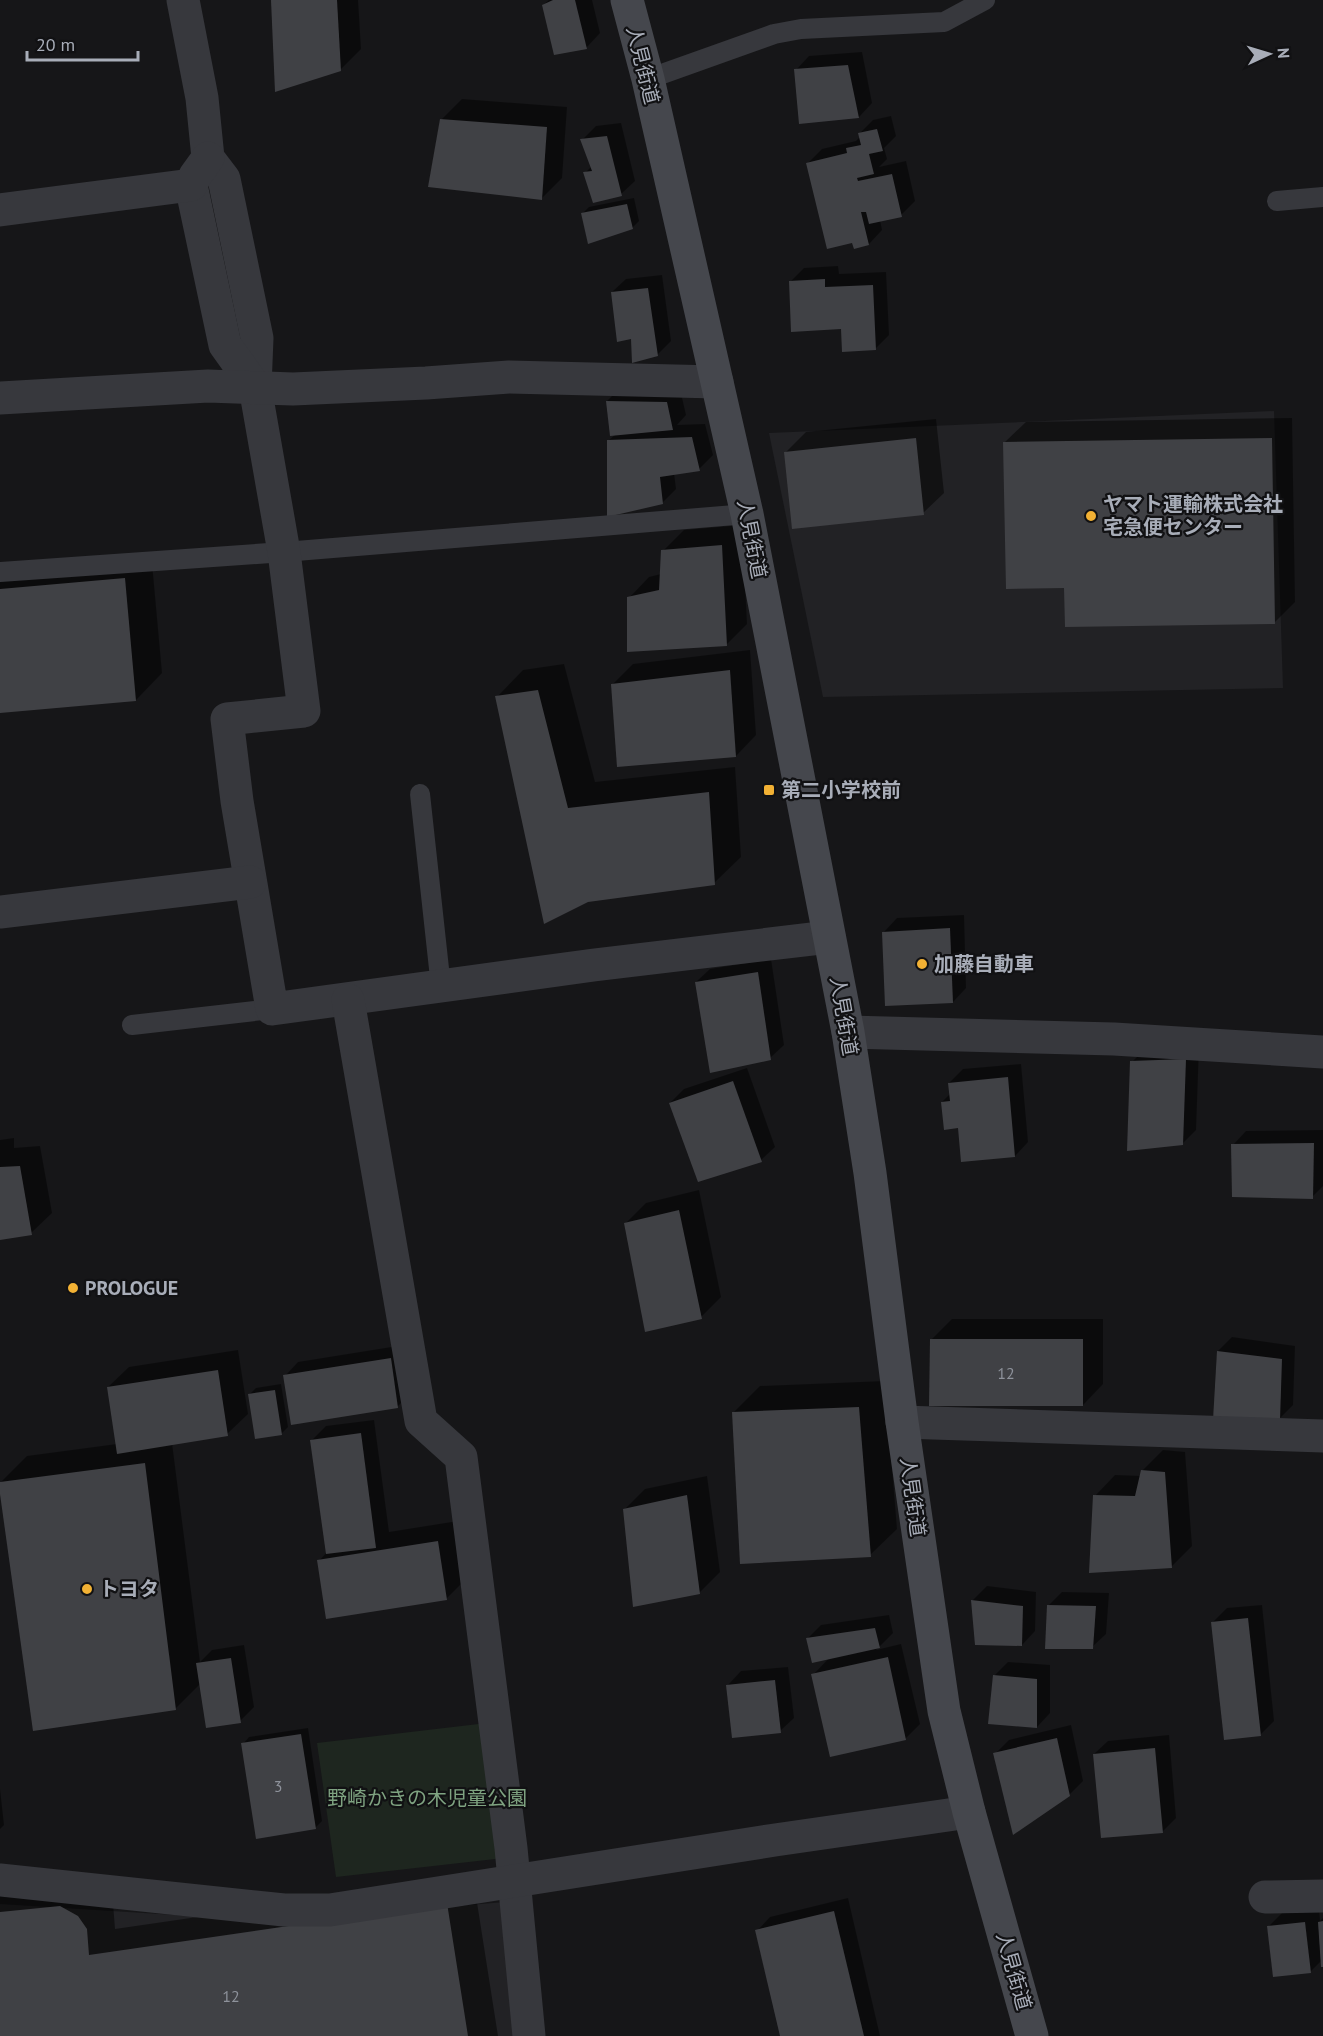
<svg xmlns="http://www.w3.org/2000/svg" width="1323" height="2036" font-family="'PT Sans','Noto Sans JP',sans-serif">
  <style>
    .built { fill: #222225 }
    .green { fill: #1e261f }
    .shadow { fill: #0007 }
    .building { fill: #404145 }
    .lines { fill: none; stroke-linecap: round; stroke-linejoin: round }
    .lane { stroke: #37383d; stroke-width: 20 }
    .street { stroke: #37383d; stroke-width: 33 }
    .secondary { stroke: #45474d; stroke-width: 33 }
    .poi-dot { fill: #f2b134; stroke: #111113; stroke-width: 2 }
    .labels { text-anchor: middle; stroke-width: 4.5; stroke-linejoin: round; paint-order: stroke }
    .number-label { font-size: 16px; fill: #8e929b }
    .street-label { font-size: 20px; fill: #a8adb8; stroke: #111113 }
    .poi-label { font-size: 20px; font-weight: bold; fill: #a8adb8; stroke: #111113; text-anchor: start }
    .park-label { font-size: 20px; fill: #7fa381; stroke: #111113 }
  </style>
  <rect width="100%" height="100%" fill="#161618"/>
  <!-- built -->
  <g class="built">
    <polygon points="1274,411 1283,688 823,697 769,433"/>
    <polygon points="505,1902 517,2036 0,2036 0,1904 274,1921"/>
  </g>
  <!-- green -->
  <polygon class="green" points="487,1723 504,1858 336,1877 317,1743"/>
  <!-- shadow -->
  <g class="shadow">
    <polygon points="273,0 358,0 361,49 341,69"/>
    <polygon points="549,0 592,0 600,33 587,47 555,54 543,5"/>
    <polygon points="862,52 872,103 859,117 796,70 809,56"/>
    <polygon points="462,99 567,107 562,178 542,198 441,120"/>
    <polygon points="891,116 896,136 884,148 887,159 879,167 906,161 915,201 901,215 880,220 882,230 869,244 808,163 822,149 856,141 860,137 859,134 873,120"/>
    <polygon points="621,123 635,181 621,194 585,173 592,166 582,140 596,126"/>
    <polygon points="634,198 639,221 632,228 583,213 589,207"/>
    <polygon points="838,266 839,274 886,272 889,335 875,349 842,328 791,281 804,268"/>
    <polygon points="662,275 671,341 657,355 633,338 612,292 626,279"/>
    <polygon points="621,387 680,389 686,415 677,425 705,424 713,455 699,469 674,473 676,489 662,503 609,440 616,434 607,401"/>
    <polygon points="1292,418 1295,602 1274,623 1066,587 1005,442 1026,422"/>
    <polygon points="936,419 944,493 923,513 785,453 806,432"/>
    <polygon points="742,525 747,624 726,645 629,598 649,577 661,574 663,551 684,530"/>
    <polygon points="151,552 162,673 136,700 0,712 0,566"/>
    <polygon points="750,650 756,735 736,756 612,685 633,664"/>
    <polygon points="564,664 595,782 735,767 741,857 714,883 588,901 497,697 523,670"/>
    <polygon points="964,915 966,988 953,1002 884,932 897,918"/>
    <polygon points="771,959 784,1045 770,1058 696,982 710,969"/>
    <polygon points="1199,1046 1196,1130 1182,1144 1132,1062 1146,1048"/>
    <polygon points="1021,1064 1028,1142 1015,1156 960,1127 942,1102 950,1094 949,1083 963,1069"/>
    <polygon points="747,1068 775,1147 761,1160 699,1180 670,1103 684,1089"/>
    <polygon points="1323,1130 1323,1186 1312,1197 1233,1145 1246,1131"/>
    <polygon points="14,1138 14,1148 40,1146 52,1213 31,1233 0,1239 0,1140"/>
    <polygon points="699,1190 721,1297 701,1317 626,1223 646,1203"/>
    <polygon points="952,1319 1103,1319 1103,1384 1083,1405 931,1340"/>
    <polygon points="1232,1337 1295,1346 1293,1405 1279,1419 1218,1351"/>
    <polygon points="404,1345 411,1393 398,1406 285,1376 298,1362"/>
    <polygon points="238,1350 248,1414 227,1434 172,1443 200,1662 212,1650 244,1645 254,1707 240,1721 201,1683 175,1709 0,1483 27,1456 117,1444 108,1387 129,1367"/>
    <polygon points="885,1381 897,1529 870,1555 734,1412 760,1386"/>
    <polygon points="281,1384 288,1427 281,1434 250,1394 256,1388"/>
    <polygon points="374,1420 389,1532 458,1521 467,1578 446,1599 319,1561 327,1552 312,1440 326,1426"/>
    <polygon points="1163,1450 1185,1452 1192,1546 1171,1567 1095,1496 1115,1475 1142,1476 1143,1470"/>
    <polygon points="707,1476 720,1572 699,1593 624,1510 645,1489"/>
    <polygon points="987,1586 1036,1592 1035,1631 1022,1645 976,1644 973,1600"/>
    <polygon points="1062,1592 1109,1593 1106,1634 1092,1647 1048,1606"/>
    <polygon points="1262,1605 1274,1721 1260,1735 1213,1622 1227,1608"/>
    <polygon points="889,1615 893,1633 876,1650 901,1644 920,1724 906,1738 831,1755 813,1675 830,1657 807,1639 821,1625"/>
    <polygon points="1008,1662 1050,1665 1050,1713 1037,1727 994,1676"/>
    <polygon points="788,1667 794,1718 780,1731 728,1685 741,1671"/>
    <polygon points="1071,1725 1083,1781 1069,1795 995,1754 1009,1740"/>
    <polygon points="308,1728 322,1821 315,1828 243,1744 249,1737"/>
    <polygon points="1169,1735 1176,1818 1162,1832 1094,1754 1108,1741"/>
    <polygon points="0,1789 4,1825 0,1829"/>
    <polygon points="473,1877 498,2036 0,2036 0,1890 113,1903 115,1929"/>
    <polygon points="848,1898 880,2036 781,2036 757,1931 770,1917"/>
    <polygon points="1319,1909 1320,1921 1323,1918 1323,1969 1322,1960 1311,1971 1269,1926 1283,1912"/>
  </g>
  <!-- building -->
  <g class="building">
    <polygon points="271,0 337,0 341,71 275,92"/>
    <polygon points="553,0 575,0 587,49 554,55 542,5"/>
    <polygon points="848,65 859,118 799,124 794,69"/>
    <polygon points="440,119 547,127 542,200 428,187"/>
    <polygon points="877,129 883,151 869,154 874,174 857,178 858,181 892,174 902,217 869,224 866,212 861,212 869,245 854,249 852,243 827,249 806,163 847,153 846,148 861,145 858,133"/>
    <polygon points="607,136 622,196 593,203 583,172 592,171 580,139"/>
    <polygon points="627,204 633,229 588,244 581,213"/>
    <polygon points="825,279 825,287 873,285 876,350 842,352 841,329 791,332 789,281"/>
    <polygon points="648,288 658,356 632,363 631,339 617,342 611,292"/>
    <polygon points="606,401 667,402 673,430 610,436"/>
    <polygon points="692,437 700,471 660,477 663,504 607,517 607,440"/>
    <polygon points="916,438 924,515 792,529 784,452"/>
    <polygon points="1272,438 1275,624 1065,627 1064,588 1006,589 1003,442"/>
    <polygon points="722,545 727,646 627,652 627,597 659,590 661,550"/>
    <polygon points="125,578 136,701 0,713 0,589"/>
    <polygon points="730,670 736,757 617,767 611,684"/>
    <polygon points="538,690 568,808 709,792 715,885 588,902 544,924 495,696"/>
    <polygon points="950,928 953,1003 885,1006 882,932"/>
    <polygon points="758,972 771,1060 710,1073 695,982"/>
    <polygon points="1186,1059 1183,1145 1127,1151 1130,1061"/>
    <polygon points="1008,1077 1015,1157 961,1162 958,1128 944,1130 941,1102 950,1101 948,1083"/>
    <polygon points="733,1081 762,1162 698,1182 669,1103"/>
    <polygon points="1314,1143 1313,1199 1232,1197 1231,1144"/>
    <polygon points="20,1166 32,1235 0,1240 0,1167"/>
    <polygon points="679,1210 702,1319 645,1332 624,1223"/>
    <polygon points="930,1339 1083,1339 1083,1406 929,1406"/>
    <polygon points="1217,1351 1282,1359 1280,1420 1213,1420"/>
    <polygon points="391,1358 398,1408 291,1425 283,1375"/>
    <polygon points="218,1370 228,1436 117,1454 107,1387"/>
    <polygon points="275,1390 282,1435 255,1439 248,1394"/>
    <polygon points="859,1407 871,1557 740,1564 732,1412"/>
    <polygon points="361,1433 376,1548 326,1554 310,1440"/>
    <polygon points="145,1463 176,1710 33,1731 0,1494 0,1482"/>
    <polygon points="1141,1470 1165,1472 1172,1568 1089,1573 1093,1495 1135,1496"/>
    <polygon points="687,1495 700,1594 633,1607 623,1509"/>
    <polygon points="438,1541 447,1600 326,1619 317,1560"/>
    <polygon points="971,1600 1023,1606 1022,1646 975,1645"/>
    <polygon points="1047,1605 1096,1606 1093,1649 1045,1649"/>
    <polygon points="1248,1618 1261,1736 1224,1740 1211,1622"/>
    <polygon points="875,1628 880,1648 812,1663 806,1638"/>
    <polygon points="888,1657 906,1740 830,1757 811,1674"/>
    <polygon points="231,1658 241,1723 206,1728 196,1663"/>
    <polygon points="993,1675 1037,1679 1037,1728 988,1724"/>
    <polygon points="775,1680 781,1733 732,1738 726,1685"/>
    <polygon points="301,1734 316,1829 256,1839 241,1743"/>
    <polygon points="1057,1738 1070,1796 1013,1835 993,1753"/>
    <polygon points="1155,1748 1163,1833 1101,1838 1093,1754"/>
    <polygon points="447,1903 468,2036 0,2036 0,1912 60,1906 78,1916 87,1929 89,1955"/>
    <polygon points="834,1911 864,2036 780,2036 755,1930"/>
    <polygon points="1323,1921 1323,1967 1321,1967 1318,1922"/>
    <polygon points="1305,1922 1311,1973 1273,1977 1267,1926"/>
  </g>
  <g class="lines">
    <!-- lane -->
    <g class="lane">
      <polyline points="648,79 774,34 801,29 944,22 985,0"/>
      <polyline points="1277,201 1323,197"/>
      <polyline points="0,572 284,552 747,514"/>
      <polyline points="420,794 441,987"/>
      <polyline points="132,1025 272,1009"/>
    </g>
    <!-- street -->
    <g class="street">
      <polyline points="183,0 202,98 208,158 224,179 257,338 255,387 284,552 304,711 227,719 237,801 272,1009 594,965 829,937"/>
      <polyline points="191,185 225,345 255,387"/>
      <polyline points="0,210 191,185 195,176 208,158"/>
      <polyline points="0,398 208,386 293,389 426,383 509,377 717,382"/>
      <polyline points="0,912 250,882"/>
      <polyline points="348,1000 421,1421 461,1457 511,1848 529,2036"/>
      <polyline points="848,1032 1114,1039 1323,1052"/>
      <polyline points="902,1422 1323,1436"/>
      <polyline points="0,1880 284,1910 330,1910 775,1840 969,1812"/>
      <polyline points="1265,1897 1323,1896"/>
    </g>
    <!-- secondary -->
    <polyline class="secondary" points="627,0 648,79 747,514 848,1032 870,1173 902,1422 944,1711 969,1812 1032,2036"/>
  </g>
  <!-- markers -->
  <g class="poi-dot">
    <circle cx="1091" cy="516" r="6"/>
    <rect x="763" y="784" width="12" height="12" rx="3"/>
    <circle cx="922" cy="964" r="6"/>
    <circle cx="73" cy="1288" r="6"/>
    <circle cx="87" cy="1589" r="6"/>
  </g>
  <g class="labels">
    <!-- number labels -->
    <g class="number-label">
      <text x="1006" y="1379">12</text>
      <text x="278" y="1792">3</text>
      <text x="231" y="2002">12</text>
    </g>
    <!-- street labels -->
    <g class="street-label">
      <text transform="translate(643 65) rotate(76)" y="7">人見街道</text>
      <text transform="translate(752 539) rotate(79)" y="7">人見街道</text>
      <text transform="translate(844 1016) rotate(80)" y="7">人見街道</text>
      <text transform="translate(913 1497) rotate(82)" y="7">人見街道</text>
      <text transform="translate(1014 1971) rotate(74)" y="7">人見街道</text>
    </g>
    <!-- poi labels -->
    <g class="poi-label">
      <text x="1103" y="511">ヤマト運輸株式会社<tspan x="1103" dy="23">宅急便センター</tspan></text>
      <text x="781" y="797">第二小学校前</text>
      <text x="934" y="971">加藤自動車</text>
      <text x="85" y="1295">PROLOGUE</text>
      <text x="99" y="1596">トヨタ</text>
    </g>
    <!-- park labels -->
    <g class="park-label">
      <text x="427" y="1805">野崎かきの木児童公園</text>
    </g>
  </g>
  <!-- north arrow -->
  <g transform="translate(1269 54) rotate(86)" stroke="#111113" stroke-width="4.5" paint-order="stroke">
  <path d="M0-4.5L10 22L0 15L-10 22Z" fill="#a8adb8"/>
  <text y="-9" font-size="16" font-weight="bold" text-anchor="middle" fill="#a8adb8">N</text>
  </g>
  <!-- scale -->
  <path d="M27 51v9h111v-9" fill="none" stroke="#a8adb8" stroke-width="3"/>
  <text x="36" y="51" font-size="18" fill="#a8adb8" stroke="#111113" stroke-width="4.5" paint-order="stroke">20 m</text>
</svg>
